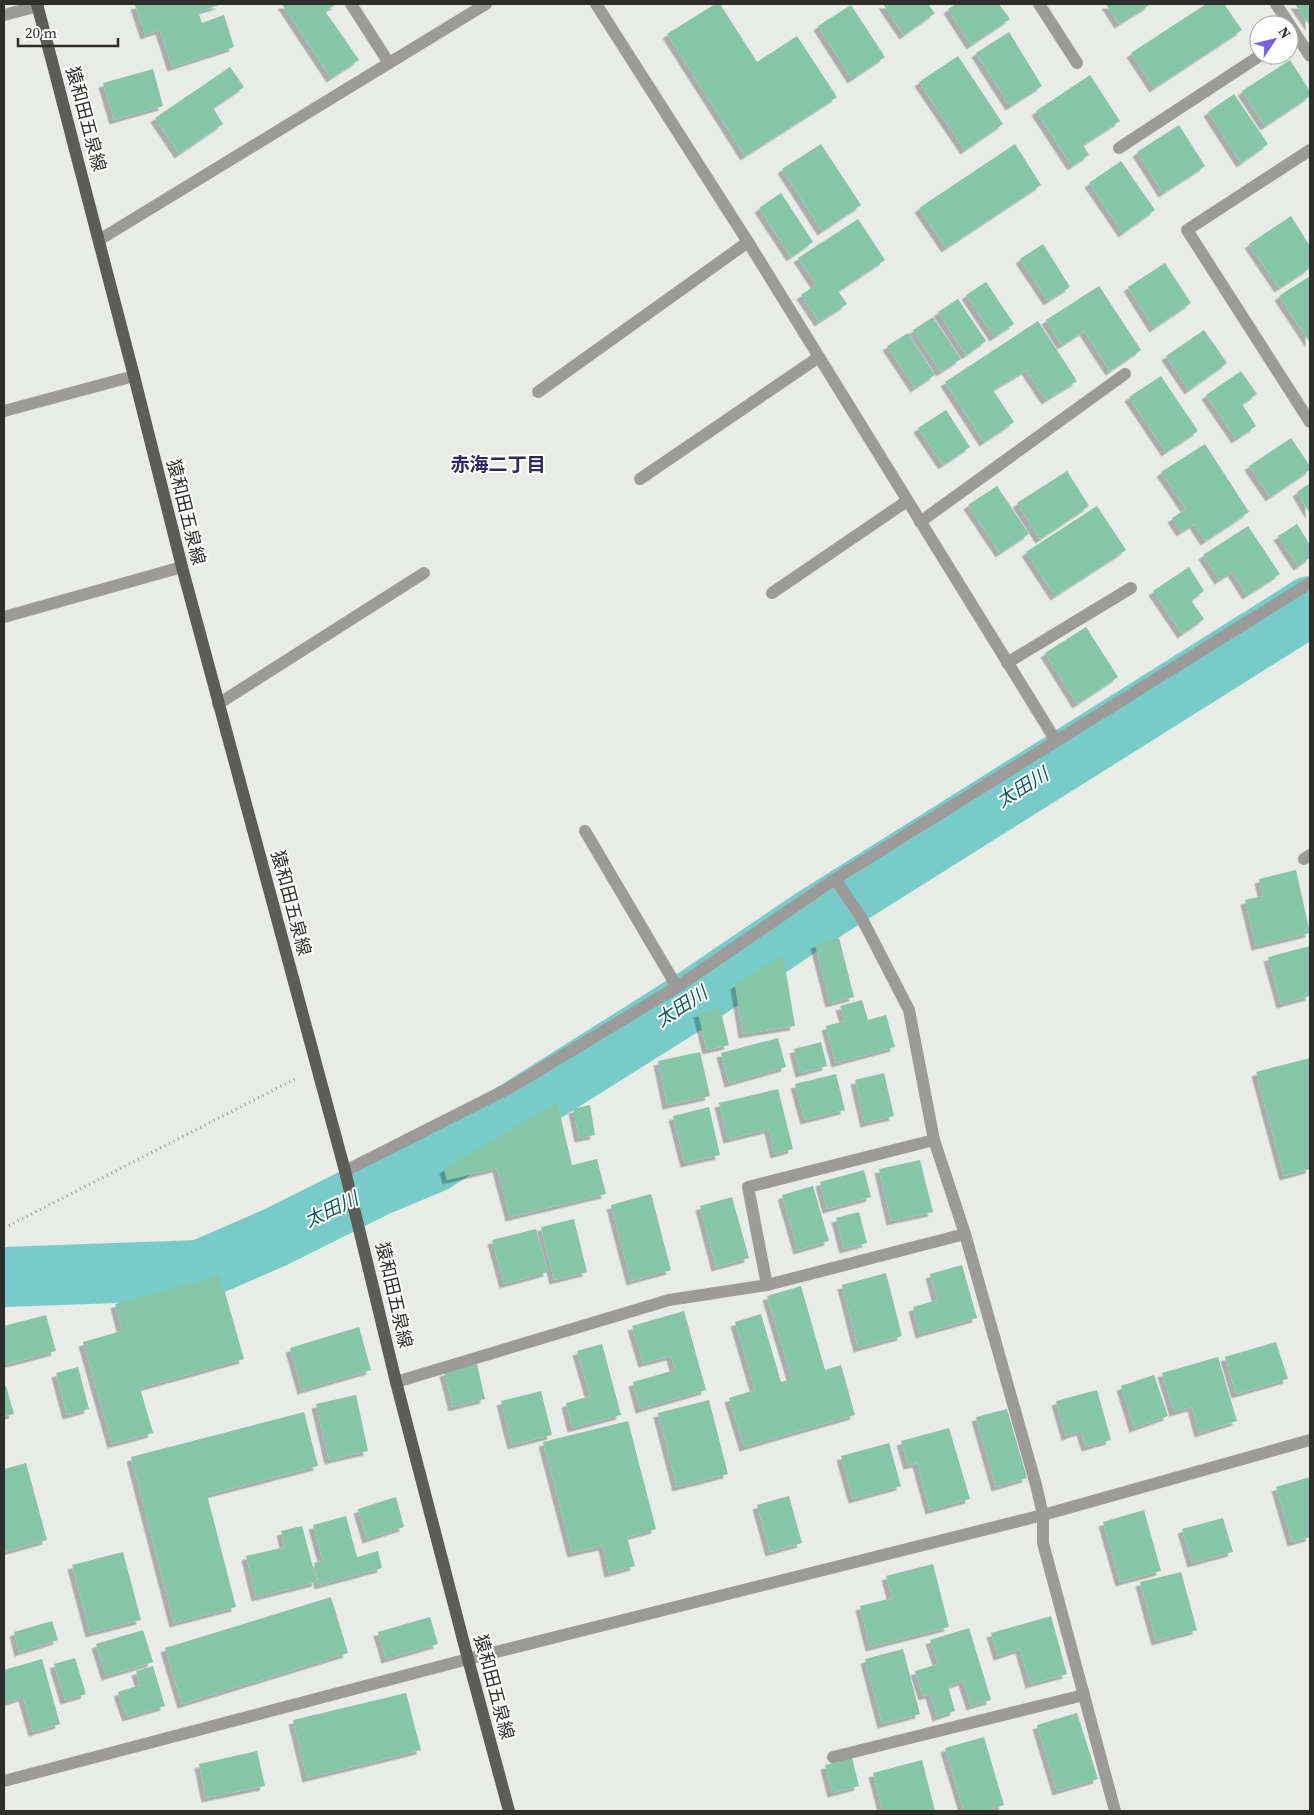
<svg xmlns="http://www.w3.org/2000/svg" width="1314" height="1815" font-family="'Source Serif 4','Noto Sans JP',serif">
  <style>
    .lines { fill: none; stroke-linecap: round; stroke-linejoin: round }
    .river { stroke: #77ccca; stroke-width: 60 }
    .building { fill: #84c6a5; filter: url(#shadow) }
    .path { stroke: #90928e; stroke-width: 3; stroke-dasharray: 1 4; stroke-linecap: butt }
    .minor { stroke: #9c9b99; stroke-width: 12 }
    .major { stroke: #5c5c58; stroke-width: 12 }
    .labels { text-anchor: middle; stroke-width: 4; stroke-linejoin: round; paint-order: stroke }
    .street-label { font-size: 18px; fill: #2d2e2c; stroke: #fff }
    .neighbourhood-label { font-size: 19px; font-weight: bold; fill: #31255f; stroke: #fff }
    .water-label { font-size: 19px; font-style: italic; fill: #0f5a59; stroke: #fff }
  </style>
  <defs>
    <filter id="shadow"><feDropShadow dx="-4.5" dy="4.5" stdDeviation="0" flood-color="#0004"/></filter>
  </defs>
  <rect width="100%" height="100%" fill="#e8ebe6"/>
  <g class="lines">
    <!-- river -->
    <polyline class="river" points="4,1277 200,1270 276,1237 380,1185 433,1163 689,1002 810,920 1310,606"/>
  </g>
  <!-- building -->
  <g class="building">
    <polygon points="140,4 222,4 198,12 202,23 224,15 234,47 172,67 160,30 145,35 135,5"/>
    <polygon points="282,4 337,4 325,11 359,60 331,78"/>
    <polygon points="715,4 720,4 757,62 797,36 837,97 745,156 667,34"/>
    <polygon points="883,4 928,4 935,13 904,35"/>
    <polygon points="956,4 999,4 1010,19 971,45 948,9"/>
    <polygon points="1106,4 1151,4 1119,24"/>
    <polygon points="1206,4 1224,4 1242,30 1154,88 1131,53"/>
    <polygon points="1295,4 1310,4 1310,26"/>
    <polygon points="851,5 885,57 852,79 818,26"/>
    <polygon points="1009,32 1042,86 1010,106 976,53"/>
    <polygon points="958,56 1003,124 965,150 919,82"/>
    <polygon points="1290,60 1310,91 1310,96 1265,126 1242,91"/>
    <polygon points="230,67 244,87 213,108 223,124 179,154 155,118"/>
    <polygon points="153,69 163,106 114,120 103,83"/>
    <polygon points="1090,75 1120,121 1083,145 1089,155 1072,166 1036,111"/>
    <polygon points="1234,94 1268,144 1241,163 1208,112"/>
    <polygon points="1179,125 1205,166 1163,193 1137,152"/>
    <polygon points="821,144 861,205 822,231 782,169"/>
    <polygon points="1015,144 1041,185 946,248 919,208"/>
    <polygon points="1121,161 1155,210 1123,233 1089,183"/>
    <polygon points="781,193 813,242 791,257 759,208"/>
    <polygon points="1291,216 1310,246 1310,268 1279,288 1249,244"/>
    <polygon points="858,219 885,260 838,291 847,304 819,322 801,295 816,285 798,258"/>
    <polygon points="1043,244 1070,287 1048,301 1020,259"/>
    <polygon points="1165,263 1191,303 1154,328 1128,287"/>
    <polygon points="1310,276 1310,343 1279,296"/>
    <polygon points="986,282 1014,324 994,337 966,295"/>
    <polygon points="1099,286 1141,350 1110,371 1084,331 1062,345 1046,320"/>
    <polygon points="958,299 986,341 966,355 938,312"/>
    <polygon points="933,317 961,359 941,372 913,330"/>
    <polygon points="1038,321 1077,381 1046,400 1026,370 993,390 1014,422 984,442 945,382"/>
    <polygon points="1204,330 1227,363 1189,390 1166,356"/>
    <polygon points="908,333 935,375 915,388 887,346"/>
    <polygon points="1241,371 1257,394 1242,404 1256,426 1236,439 1206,395"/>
    <polygon points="1161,376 1198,431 1166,452 1129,397"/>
    <polygon points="946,410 970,447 943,465 918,428"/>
    <polygon points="1291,438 1310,466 1310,470 1270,497 1249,466"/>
    <polygon points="1205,444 1249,512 1205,541 1194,524 1181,532 1172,518 1186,509 1161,472"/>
    <polygon points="1067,471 1089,506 1040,539 1017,503"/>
    <polygon points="1310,483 1310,514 1297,492"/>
    <polygon points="997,486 1029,534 1000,553 968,505"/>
    <polygon points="1097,506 1126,550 1055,596 1026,552"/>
    <polygon points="1297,524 1310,545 1310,558 1298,566 1278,536"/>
    <polygon points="1248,526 1280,574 1247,595 1232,572 1219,580 1203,555"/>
    <polygon points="1189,567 1204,591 1191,600 1204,619 1182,634 1153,591"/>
    <polygon points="1086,627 1118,677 1077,704 1045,653"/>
    <polygon points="1296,870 1310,933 1256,946 1245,900 1263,896 1259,879"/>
    <polygon points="839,938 854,997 830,1003 815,944"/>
    <polygon points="1310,946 1310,996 1281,1004 1268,957"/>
    <polygon points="783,954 795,1026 743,1034 735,985"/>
    <polygon points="862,1000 868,1020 886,1015 895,1047 836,1063 826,1026 845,1021 840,1006"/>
    <polygon points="720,1008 729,1045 707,1050 698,1013"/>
    <polygon points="778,1038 786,1067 729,1083 721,1053"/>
    <polygon points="821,1042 827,1066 800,1073 794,1049"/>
    <polygon points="700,1052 710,1096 667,1105 658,1061"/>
    <polygon points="1310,1058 1310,1169 1284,1176 1256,1072"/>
    <polygon points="884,1073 894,1116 865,1123 855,1080"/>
    <polygon points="836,1074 845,1110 805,1120 795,1084"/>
    <polygon points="778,1089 793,1149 775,1154 769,1129 728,1139 719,1103"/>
    <polygon points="557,1102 572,1165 597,1159 606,1194 510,1217 497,1168 447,1180 444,1169"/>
    <polygon points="590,1105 595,1135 579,1138 573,1109"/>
    <polygon points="709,1107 720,1155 685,1163 673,1116"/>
    <polygon points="920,1160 933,1212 891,1221 879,1169"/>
    <polygon points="864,1170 871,1197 827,1209 820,1182"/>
    <polygon points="813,1186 829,1241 798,1250 782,1195"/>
    <polygon points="651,1194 671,1270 631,1281 611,1205"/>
    <polygon points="732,1197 749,1258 716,1267 700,1206"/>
    <polygon points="859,1212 867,1243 844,1249 836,1218"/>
    <polygon points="574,1219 587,1272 554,1280 541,1227"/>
    <polygon points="536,1229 548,1272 504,1284 492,1240"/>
    <polygon points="962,1265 977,1318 920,1334 913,1307 937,1300 930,1274"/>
    <polygon points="886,1273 902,1336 858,1348 842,1285"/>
    <polygon points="220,1275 244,1359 140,1388 153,1433 112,1444 83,1342 122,1331 115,1304"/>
    <polygon points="801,1286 825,1370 841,1365 855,1415 744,1447 729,1398 755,1390 735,1322 761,1314 781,1382 792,1379 767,1296"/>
    <polygon points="684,1311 706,1390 640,1409 633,1382 675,1370 671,1356 643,1363 632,1326"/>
    <polygon points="46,1315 56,1351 4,1365 4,1326"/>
    <polygon points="359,1327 371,1370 302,1390 290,1348"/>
    <polygon points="1276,1342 1288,1379 1236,1394 1225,1357"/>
    <polygon points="602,1344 621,1415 572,1428 566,1403 590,1396 577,1351"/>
    <polygon points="1218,1357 1237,1421 1199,1433 1192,1407 1174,1412 1162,1373"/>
    <polygon points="477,1364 485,1399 453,1407 444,1372"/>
    <polygon points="78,1367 89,1409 67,1415 56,1373"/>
    <polygon points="1154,1375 1168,1416 1134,1428 1121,1386"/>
    <polygon points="6,1386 14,1414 4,1416 4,1387"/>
    <polygon points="1097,1390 1111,1440 1086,1447 1081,1431 1066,1436 1056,1401"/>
    <polygon points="541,1391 552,1435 512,1445 501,1401"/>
    <polygon points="356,1395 368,1451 329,1460 316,1404"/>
    <polygon points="709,1400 728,1474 677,1487 658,1413"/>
    <polygon points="1007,1409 1027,1478 996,1487 976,1417"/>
    <polygon points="304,1412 318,1466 207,1495 236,1607 174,1623 131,1457"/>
    <polygon points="628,1421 656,1529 627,1537 635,1566 609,1573 603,1546 572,1553 543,1442"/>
    <polygon points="949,1428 970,1499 930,1510 917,1463 908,1465 901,1441"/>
    <polygon points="889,1443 901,1486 853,1499 841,1456"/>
    <polygon points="26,1463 47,1540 4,1552 4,1469"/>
    <polygon points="1310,1477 1310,1537 1292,1542 1276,1487"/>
    <polygon points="789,1496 802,1543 770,1552 757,1505"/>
    <polygon points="396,1497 404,1527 367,1539 358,1509"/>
    <polygon points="1144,1510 1161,1571 1120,1582 1103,1522"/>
    <polygon points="346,1516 357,1557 378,1551 382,1568 319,1585 314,1563 323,1561 313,1525"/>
    <polygon points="1223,1518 1233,1552 1192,1563 1182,1529"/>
    <polygon points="302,1526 317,1582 256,1597 246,1556 285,1547 281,1531"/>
    <polygon points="123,1552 141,1620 90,1633 72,1565"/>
    <polygon points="933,1564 949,1627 870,1647 860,1606 892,1598 886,1576"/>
    <polygon points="1181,1572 1197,1630 1156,1641 1140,1582"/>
    <polygon points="331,1597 348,1653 182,1704 165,1648"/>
    <polygon points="1051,1616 1067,1674 1030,1684 1020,1649 998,1656 991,1633"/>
    <polygon points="430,1617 438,1644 386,1659 378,1632"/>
    <polygon points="52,1621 58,1640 19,1652 14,1632"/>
    <polygon points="969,1628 991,1700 971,1706 963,1681 948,1686 955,1711 937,1717 930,1694 923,1696 915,1671 938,1664 930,1640"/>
    <polygon points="143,1630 153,1662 106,1676 96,1644"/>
    <polygon points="903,1649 920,1714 882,1724 865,1659"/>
    <polygon points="75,1658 86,1694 65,1700 54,1664"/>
    <polygon points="42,1659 60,1724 33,1732 23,1697 4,1703 4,1670"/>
    <polygon points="153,1666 165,1706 127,1717 118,1692 140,1685 136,1671"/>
    <polygon points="406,1693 421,1750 307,1778 293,1720"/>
    <polygon points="1077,1713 1098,1779 1057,1791 1037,1725"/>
    <polygon points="984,1737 1004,1805 984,1811 964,1811 945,1748"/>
    <polygon points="257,1751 265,1786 206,1798 199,1764"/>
    <polygon points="852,1758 859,1786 832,1793 825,1765"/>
    <polygon points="922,1760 935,1811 883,1811 873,1773"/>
  </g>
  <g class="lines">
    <!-- path -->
    <polyline class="path" points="4,1226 8,1226 297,1078"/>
    <!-- minor -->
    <g class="minor">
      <polyline points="351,4 389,63"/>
      <polyline points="596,4 748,242 1056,741"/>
      <polyline points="1039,4 1077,63"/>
      <polyline points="1276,4 1310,56"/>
      <polyline points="4,15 38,6"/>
      <polyline points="1119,148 1261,55"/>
      <polyline points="1310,150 1187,230 1310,422"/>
      <polyline points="99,240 486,4"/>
      <polyline points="538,392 748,242"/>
      <polyline points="4,411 134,376"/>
      <polyline points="640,479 819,357"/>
      <polyline points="920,522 1125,374"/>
      <polyline points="772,593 907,501"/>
      <polyline points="4,617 182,567"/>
      <polyline points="1007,663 1131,588"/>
      <polyline points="218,704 424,573"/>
      <polyline points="585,831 677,987"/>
      <polyline points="1304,859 1310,855"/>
      <polyline points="835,879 861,917 909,1010 934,1140 965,1234 1036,1485 1043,1515 1043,1543 1115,1811"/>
      <polyline points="345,1171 511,1087 677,987 835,879 1310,583"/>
      <polyline points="767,1285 748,1187 934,1140"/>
      <polyline points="396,1382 669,1300 767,1285 965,1234"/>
      <polyline points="833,1757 1084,1695"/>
      <polyline points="4,1781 468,1659 1043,1515 1310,1440"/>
    </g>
    <!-- major -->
    <polyline class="major" points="37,4 134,376 182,567 345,1171 396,1382 468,1659 509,1811"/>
  </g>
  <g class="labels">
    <!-- street labels -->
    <g class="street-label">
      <text transform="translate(86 119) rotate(75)" y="6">猿和田五泉線</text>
      <text transform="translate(186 512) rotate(76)" y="6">猿和田五泉線</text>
      <text transform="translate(291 903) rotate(75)" y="6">猿和田五泉線</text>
      <text transform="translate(394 1295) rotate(77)" y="6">猿和田五泉線</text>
      <text transform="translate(494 1687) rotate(75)" y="6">猿和田五泉線</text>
    </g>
    <!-- neighbourhood labels -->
    <g class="neighbourhood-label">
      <text x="498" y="471">赤海二丁目</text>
    </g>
    <!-- water labels -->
    <g class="water-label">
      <text transform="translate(1022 787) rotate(-32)" y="7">太田川</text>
      <text transform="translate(681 1006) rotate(-33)" y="7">太田川</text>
      <text transform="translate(331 1209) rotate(-25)" y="7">太田川</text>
    </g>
  </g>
  <!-- border -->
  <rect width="1314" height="1815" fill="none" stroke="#2d2e2c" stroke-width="10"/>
  <!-- north arrow -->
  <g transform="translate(1274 40) rotate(55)"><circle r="24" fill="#ffffff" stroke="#ababab"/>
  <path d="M0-4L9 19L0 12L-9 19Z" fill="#7a61dc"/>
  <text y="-8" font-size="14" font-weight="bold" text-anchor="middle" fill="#2d2e2c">N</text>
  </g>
  <!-- scale -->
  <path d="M18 38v8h100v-8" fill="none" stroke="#2d2e2c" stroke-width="2.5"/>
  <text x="25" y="38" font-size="15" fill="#2d2e2c" stroke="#ffffff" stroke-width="4" paint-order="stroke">20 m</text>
</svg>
